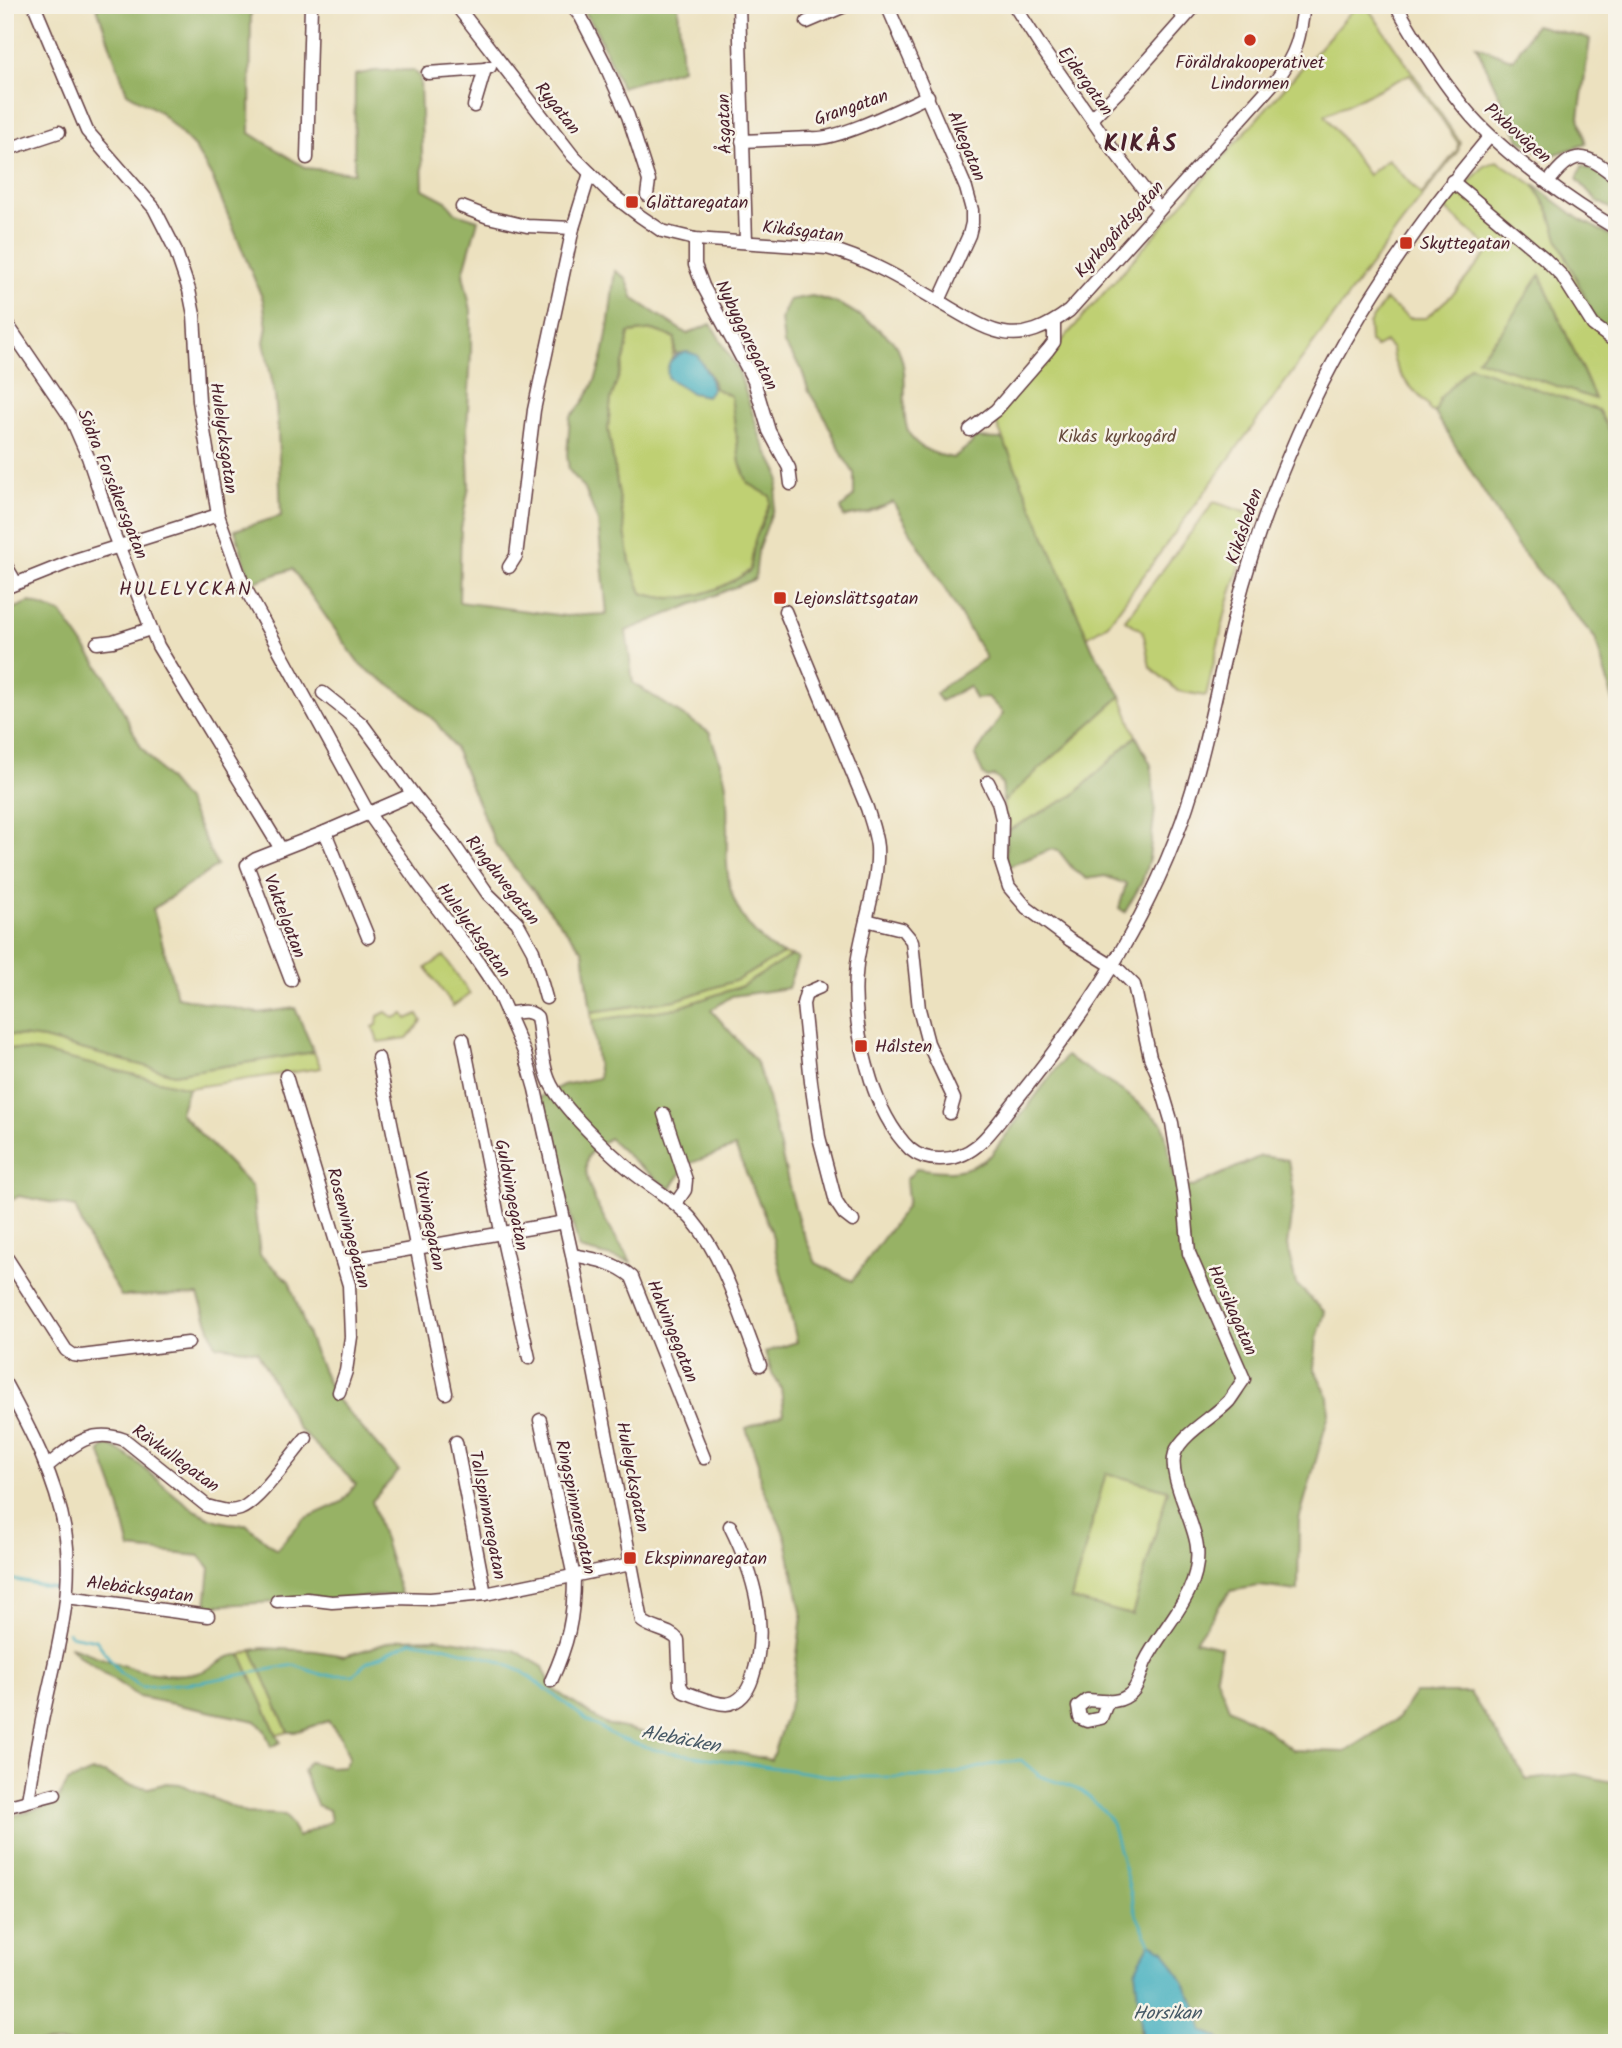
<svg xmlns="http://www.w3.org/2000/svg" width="1622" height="2048" font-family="Kalam,sans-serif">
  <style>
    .green { fill: #bfd073; stroke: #84784f; stroke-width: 2; fill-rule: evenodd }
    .forest { fill: #97b265; stroke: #706848; stroke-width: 2; fill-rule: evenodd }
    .water { fill: #42afbf; stroke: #466775; stroke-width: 2 }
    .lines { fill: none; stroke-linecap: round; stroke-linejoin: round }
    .stream { stroke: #42afbf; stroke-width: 2.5 }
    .minor-casing { stroke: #623c41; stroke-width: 15 }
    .minor { stroke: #fff; stroke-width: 12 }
    .poi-dot { fill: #c8321e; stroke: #f7f3e8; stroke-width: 2.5 }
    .labels { text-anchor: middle; stroke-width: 5; stroke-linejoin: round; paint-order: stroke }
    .poi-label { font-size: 18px; fill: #4a1f2b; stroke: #f7f3e8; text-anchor: start }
    .street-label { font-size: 18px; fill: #4a1f2b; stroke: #f7f3e8 }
    .park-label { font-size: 18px; fill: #674b3d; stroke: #f7f3e8 }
    .neighbourhood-label { font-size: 19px; letter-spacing: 2px; fill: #4a1f2b; stroke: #f7f3e8 }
    .water-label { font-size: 19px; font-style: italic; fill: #475966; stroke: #f7f3e8 }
    .district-label { font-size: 24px; font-weight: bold; letter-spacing: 2px; fill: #4a1f2b; stroke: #f7f3e8 }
  </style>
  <rect width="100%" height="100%" fill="#f7f3e8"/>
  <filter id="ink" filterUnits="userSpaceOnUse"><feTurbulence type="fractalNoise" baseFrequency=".0143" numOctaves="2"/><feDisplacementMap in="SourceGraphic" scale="14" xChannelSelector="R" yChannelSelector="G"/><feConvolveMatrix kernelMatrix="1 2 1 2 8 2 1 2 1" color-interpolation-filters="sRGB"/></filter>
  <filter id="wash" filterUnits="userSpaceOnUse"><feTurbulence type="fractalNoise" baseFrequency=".00686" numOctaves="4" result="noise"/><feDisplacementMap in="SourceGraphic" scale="28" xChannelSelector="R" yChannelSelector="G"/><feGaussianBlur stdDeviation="1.57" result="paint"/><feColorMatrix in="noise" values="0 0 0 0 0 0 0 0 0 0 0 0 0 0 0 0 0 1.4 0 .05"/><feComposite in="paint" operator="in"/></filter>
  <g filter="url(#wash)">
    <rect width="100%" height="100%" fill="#ece1bf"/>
    <!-- green -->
    <g class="green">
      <path d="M1357,5H1366L1460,142L1458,151L1401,224L1108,624L1087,637L994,418ZM1410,74L1458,143L1457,150L1421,195L1388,159L1368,175L1325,115Z"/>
      <path d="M1497,161L1534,185L1550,213L1559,242L1617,336V444L1598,410L1441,397L1435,413L1429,410L1428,405C1412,388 1393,373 1392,349L1385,342L1376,347L1370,342L1369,324L1385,300L1409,318H1426L1455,292L1491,249L1445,209L1484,166ZM1540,276L1595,398L1477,359L1501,333Z"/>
      <path d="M653,330L675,338C675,353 669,363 668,378L692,393L706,396L712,389L709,375L731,396L740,463L748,483L770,496V504L755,540L750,570C719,592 680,606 642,593L630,562L608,429L611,399L625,357L629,333Z"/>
      <polygon points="1214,502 1257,516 1228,602 1206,696 1178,691 1150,667 1143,631 1125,620"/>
      <polygon points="1121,696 1136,736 1074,795 1007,831 1003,802"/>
      <polygon points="783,954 791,956 742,986 677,1008 592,1021 591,1012 676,1000 737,980"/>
      <polygon points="444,956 470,994 453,1006 426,968"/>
      <polygon points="386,1012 394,1018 404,1014 407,1019 418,1014 422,1021 407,1038 378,1042 373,1027 377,1025 378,1016"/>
      <polygon points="5,1034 44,1039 174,1074 314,1052 321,1068 188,1088 41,1052 5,1048"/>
      <polygon points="1106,1472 1168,1490 1132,1616 1071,1599"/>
      <polygon points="252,1650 288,1732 277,1735 241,1655"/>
    </g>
    <!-- forest -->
    <g class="forest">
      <path d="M96,5H251L250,133L306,168L354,173L355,75L374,71L412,70L420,77L423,189L446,201L456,213L478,220L463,274L471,310V352L467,429L469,486L461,529L459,602L565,616L607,614L598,522L585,489L569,470L567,455L570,417C609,381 608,319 615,271L626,278L634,299L687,334L711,324L739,372L762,442L778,472L779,480L773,509L758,550L755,579L626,631L633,683L710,733C716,753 727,776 727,796C730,850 715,891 757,935C765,943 772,950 783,954L737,980L676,1000L591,1012L583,951L496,845L455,749L436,722L408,697L361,666L292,569L251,583L235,530L281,516L278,432L275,396L264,342L267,327L263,300L213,179L195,148L160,112L127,93ZM653,330L675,338V354L687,352C700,362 712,371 714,388L731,396L740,463L748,483L770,496V504L755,540L750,571C719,592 680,606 642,593L630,562L608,428L611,399L625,357L629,333Z"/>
      <polygon points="578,5 678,5 682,69 621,87 595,27"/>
      <polygon points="1535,25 1590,39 1579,117 1586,144 1547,157 1519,139 1476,45 1513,60"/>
      <polygon points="1582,166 1599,173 1617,188 1617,212 1597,201 1577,179"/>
      <polygon points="1534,185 1579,219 1617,239 1617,336 1596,321 1559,242 1550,213"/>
      <polygon points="1540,275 1595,399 1477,359 1501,333"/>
      <path d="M812,296C822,299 834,301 843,306C855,312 893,337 898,348C919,397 877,444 953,458L970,445L975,438L1002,439L1008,450L1093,650L1121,696L1003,802C1002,790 1006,784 994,776L988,778L984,776L975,756L1003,713L988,697L975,699L969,686L941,701L936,694L945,685L986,658L893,502L867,513L844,517L841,508L854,496V473L844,458L823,414L809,392L801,368L784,344L781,319L789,300Z"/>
      <polygon points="1470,366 1598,410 1617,444 1617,714 1595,638 1517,546 1435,413 1441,397"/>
      <polygon points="30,602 61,613 106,677 141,747 187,802 217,866 153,909 177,997 258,1013 295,1008 314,1052 174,1074 44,1039 5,1034 5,612"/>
      <polygon points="1136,736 1151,765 1155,809 1149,859 1142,882 1125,912 1119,908 1126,884 1105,876 1087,879 1073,869 1058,850 1052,849 1005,868 1007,831 1074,795"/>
      <path d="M791,956L798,958L788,988L732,996L711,1010L756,1061L768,1098L790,1190L800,1226L816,1263L852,1281L906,1207L908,1200L906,1180L917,1168C945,1173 968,1174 991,1155L1066,1056L1127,1094L1163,1124L1176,1184L1193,1187L1261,1156L1288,1160L1294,1194L1287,1246L1296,1284L1325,1312L1317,1338L1314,1368L1328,1396L1329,1414L1299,1520L1298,1591L1259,1586L1230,1591L1195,1641L1221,1647L1216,1675L1229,1708L1266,1729L1293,1750L1345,1752L1398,1718L1415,1693H1470L1527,1780L1576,1774L1617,1783V2043H1223C1205,2023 1164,2031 1140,2030L1143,2043H5V1818L55,1804L68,1782L92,1772L104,1773L126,1784L149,1788L166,1783L180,1784L246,1813L285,1815L298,1837L331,1821L329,1810L317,1805L303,1771L309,1762L329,1767L344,1766L349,1758L341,1737L328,1721L295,1732H288L252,1650L264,1648L315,1651L345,1656L400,1639L437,1638L514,1650L543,1667L553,1689L605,1724L771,1760L791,1700L802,1616L785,1535L760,1482L758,1463L746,1428L784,1413L781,1388L772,1373L765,1352L797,1342L771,1230L735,1147L688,1164L670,1189L637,1164L609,1138C603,1143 595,1147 591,1152C571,1176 618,1240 631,1262L579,1249L540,1097L563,1085L599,1078L592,1021L677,1008L742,986ZM1106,1473L1168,1490L1132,1615L1071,1599Z"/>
      <path d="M5,1048L41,1052L188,1088L180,1113L252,1187L260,1255L289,1281L313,1349L334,1396L399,1471L372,1501L401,1595L206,1606L210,1568L200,1556L130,1549L117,1497L100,1451L107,1445C158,1465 186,1528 246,1524L276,1550L304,1519L342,1502L356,1484L298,1428L257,1351L216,1345L198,1295L121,1296L89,1241L75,1207L19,1196L5,1204Z"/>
      <path d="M69,1646C114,1662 148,1680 196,1673C213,1671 223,1654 241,1655L280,1742L271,1747L265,1731L256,1721L139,1697L78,1655Z"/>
    </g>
    <!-- water -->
    <g class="water">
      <path d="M687,352L697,355L709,375L712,389L707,396L692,393L668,378C665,363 673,355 687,352Z"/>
      <polygon points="1150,1943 1164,1950 1189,1992 1199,2011 1203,2031 1218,2037 1223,2043 1143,2043 1135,1970"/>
    </g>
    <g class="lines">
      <!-- stream -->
      <g class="stream">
        <polyline points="5,1578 60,1589"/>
        <polyline points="68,1632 70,1635 96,1640 120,1673 142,1687 201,1682 294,1665 323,1675 353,1675 366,1663 412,1641 439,1645 493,1659 523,1672 590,1722 618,1738 656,1750 837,1777 940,1777 989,1765 1021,1760 1040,1776 1082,1791 1101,1808 1112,1823 1137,1916 1150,1943"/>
      </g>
    </g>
  </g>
  <g filter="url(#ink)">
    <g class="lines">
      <defs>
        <g id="minor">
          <path d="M34,5L87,131L154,208L175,249L189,290L194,315L199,401L218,515L242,582L369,814L420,886L475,957L496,988L525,1054L535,1089L572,1255L642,1621C653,1630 669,1629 678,1640L680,1685L684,1692C697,1696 713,1704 726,1704C740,1703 748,1691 752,1679C770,1627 754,1574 730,1526"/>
          <path d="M456,5L573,156L610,193L640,216L662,231L695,239L827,248C866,258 903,280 938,301C990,331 1014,352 1069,311L1277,79C1297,53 1300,37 1304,5"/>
          <polyline points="571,5 581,17 604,62 628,116 649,181 647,195"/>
          <polyline points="739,5 746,242"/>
          <polyline points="887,5 966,188 972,210 972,223 969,235 939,301"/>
          <polyline points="1014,5 1043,50 1111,147 1159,209"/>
          <polyline points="1175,5 1184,18"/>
          <path d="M1396,5C1418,44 1442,83 1472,117C1507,156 1571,202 1617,229"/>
          <polyline points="807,22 847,5"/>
          <polyline points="428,73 485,69"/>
          <polyline points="474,106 485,69 490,67"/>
          <polyline points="1092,118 1125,85 1196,5"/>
          <path d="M742,141L810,138C835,142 902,108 928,96"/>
          <polyline points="5,150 59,132"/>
          <polyline points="307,158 311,5"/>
          <polyline points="1452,181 1544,258 1562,276 1593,325 1617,343"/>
          <path d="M1548,183C1574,147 1586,153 1617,178"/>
          <polyline points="462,207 488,217 527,226 573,228"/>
          <polyline points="695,239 695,265 703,286 754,381 769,431 789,468 791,484"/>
          <polyline points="5,321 71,418 88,457 113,532 158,646 281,849"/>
          <polyline points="970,430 996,410 1048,350 1054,342 1054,322"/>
          <polyline points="5,564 16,583"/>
          <polyline points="509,567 516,556 534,410 573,228 590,173"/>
          <polyline points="5,588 75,560 218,515"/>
          <path d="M785,611L867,808C871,821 876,834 877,847C879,886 862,925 857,964C852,1005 859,1041 871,1080C878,1103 892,1132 910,1149C918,1156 929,1159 939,1159C975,1160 992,1130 1012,1105C1085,1015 1142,931 1182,821C1206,754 1217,683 1235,614C1251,552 1272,492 1298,434C1346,325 1414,227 1490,136"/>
          <polyline points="97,643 113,641 150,629"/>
          <path d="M988,782L998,802L1002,819L1001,862L1009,887L1027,908L1070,940L1119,970L1134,985L1150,1057L1157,1073L1172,1123L1184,1198L1189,1253L1244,1379C1239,1386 1234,1394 1229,1401C1214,1417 1182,1434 1175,1453C1167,1476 1195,1522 1197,1547C1202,1593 1163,1625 1145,1662C1141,1671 1139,1685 1132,1692C1120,1705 1103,1701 1087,1700L1078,1707L1080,1718L1087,1721L1101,1718L1108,1701"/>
          <polyline points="413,794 452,842 488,894 517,922 533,951 546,998"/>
          <polyline points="325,832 368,937"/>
          <polyline points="866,920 902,929 912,941 919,1009 928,1043 954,1099 950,1113"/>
          <polyline points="291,980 247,865 256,859 325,832 413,794 362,724 323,693"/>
          <polyline points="820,987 806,993 803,1004 811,1082 819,1137 836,1202 844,1214 853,1221"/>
          <path d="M507,1014C518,1012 529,1009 537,1017C541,1038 541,1061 549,1080C559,1106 613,1156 635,1174C654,1189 677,1202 693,1221C725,1259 741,1319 760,1365"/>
          <polyline points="463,1039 501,1231 529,1358"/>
          <polyline points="378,1058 446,1393"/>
          <polyline points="286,1076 349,1285 351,1337 346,1371 339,1392"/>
          <polyline points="664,1114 686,1180 685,1190 676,1203"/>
          <polyline points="5,1255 66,1350 73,1355 81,1356 188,1343"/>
          <path d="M572,1255C594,1259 615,1262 632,1277L704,1458"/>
          <polyline points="343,1261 565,1222"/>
          <path d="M5,1383C30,1429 56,1478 65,1531C76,1598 52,1666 40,1731C35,1754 32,1777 28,1800"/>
          <path d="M540,1420L574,1577C574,1618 568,1644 551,1681"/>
          <polyline points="456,1442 485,1594"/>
          <path d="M46,1467C73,1446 89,1427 125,1440L207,1506C218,1509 229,1513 240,1509C259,1502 291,1455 306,1438"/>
          <polyline points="67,1597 208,1616"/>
          <polyline points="277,1601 307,1599 332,1602 396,1598 430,1599 485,1594 631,1564"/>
          <polyline points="5,1807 55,1794"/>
        </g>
      </defs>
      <!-- minor casing -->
      <use href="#minor" class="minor-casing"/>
      <!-- minor -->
      <use href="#minor" class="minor"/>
    </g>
  </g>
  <!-- markers -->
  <g class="poi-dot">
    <circle cx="1250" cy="40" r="7"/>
    <rect x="625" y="195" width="14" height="14" rx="3.5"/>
    <rect x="1399" y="236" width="14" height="14" rx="3.5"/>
    <rect x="773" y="591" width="14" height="14" rx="3.5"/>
    <rect x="854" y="1039" width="14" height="14" rx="3.5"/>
    <rect x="623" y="1551" width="14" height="14" rx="3.5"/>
  </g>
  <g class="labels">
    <!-- poi labels -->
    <g class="poi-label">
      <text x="1250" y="68" text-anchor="middle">Föräldrakooperativet<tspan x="1250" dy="21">Lindormen</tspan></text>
      <text x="646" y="208">Glättaregatan</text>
      <text x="1420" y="249">Skyttegatan</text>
      <text x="794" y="604">Lejonslättsgatan</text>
      <text x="875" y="1052">Hålsten</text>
      <text x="644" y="1564">Ekspinnaregatan</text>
    </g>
    <!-- street labels -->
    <g class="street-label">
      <text transform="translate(1086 81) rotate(54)" y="6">Ejdergatan</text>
      <text transform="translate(851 107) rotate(-19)" y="6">Grangatan</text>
      <text transform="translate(558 108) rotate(52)" y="6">Rygatan</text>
      <text transform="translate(724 124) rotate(-92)" y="6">Åsgatan</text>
      <text transform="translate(1518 133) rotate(41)" y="6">Pixbovägen</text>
      <text transform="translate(967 146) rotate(68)" y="6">Alkegatan</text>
      <text transform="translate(1119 229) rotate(-48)" y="6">Kyrkogårdsgatan</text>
      <text transform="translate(803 231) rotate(7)" y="6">Kikåsgatan</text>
      <text transform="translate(747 335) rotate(64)" y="6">Nybyggaregatan</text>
      <text transform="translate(224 438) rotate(82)" y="6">Hulelycksgatan</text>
      <text transform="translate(113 484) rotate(68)" y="6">Södra Forsåkersgatan</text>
      <text transform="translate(1244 526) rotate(-71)" y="6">Kikåsleden</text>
      <text transform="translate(503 880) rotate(52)" y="6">Ringduvegatan</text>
      <text transform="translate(285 916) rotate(69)" y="6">Vaktelgatan</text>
      <text transform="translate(474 930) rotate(54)" y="6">Hulelycksgatan</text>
      <text transform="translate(512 1195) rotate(79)" y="6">Guldvingegatan</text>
      <text transform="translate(430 1221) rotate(79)" y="6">Vitvingegatan</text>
      <text transform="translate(349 1228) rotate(75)" y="6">Rosenvingegatan</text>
      <text transform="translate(1233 1310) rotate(66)" y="6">Horsikagatan</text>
      <text transform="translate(673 1331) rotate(68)" y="6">Hakvingegatan</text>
      <text transform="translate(176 1458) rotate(36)" y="6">Rävkullegatan</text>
      <text transform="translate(633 1477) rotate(79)" y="6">Hulelycksgatan</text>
      <text transform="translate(576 1507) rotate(78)" y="6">Ringspinnaregatan</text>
      <text transform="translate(488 1515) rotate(79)" y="6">Tallspinnaregatan</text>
      <text transform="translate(140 1589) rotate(8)" y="6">Alebäcksgatan</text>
    </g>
    <!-- park labels -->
    <g class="park-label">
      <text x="1117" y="442">Kikås kyrkogård</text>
    </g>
    <!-- neighbourhood labels -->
    <g class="neighbourhood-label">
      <text x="186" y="595">HULELYCKAN</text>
    </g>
    <!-- water labels -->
    <g class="water-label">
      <text transform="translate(681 1738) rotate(11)" y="7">Alebäcken</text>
      <text x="1167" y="2019">Horsikan</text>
    </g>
    <!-- district labels -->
    <g class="district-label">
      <text x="1141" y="151">KIKÅS</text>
    </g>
  </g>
  <!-- margin -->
  <rect width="1622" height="2048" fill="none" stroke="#f7f3e8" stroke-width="28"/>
</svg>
